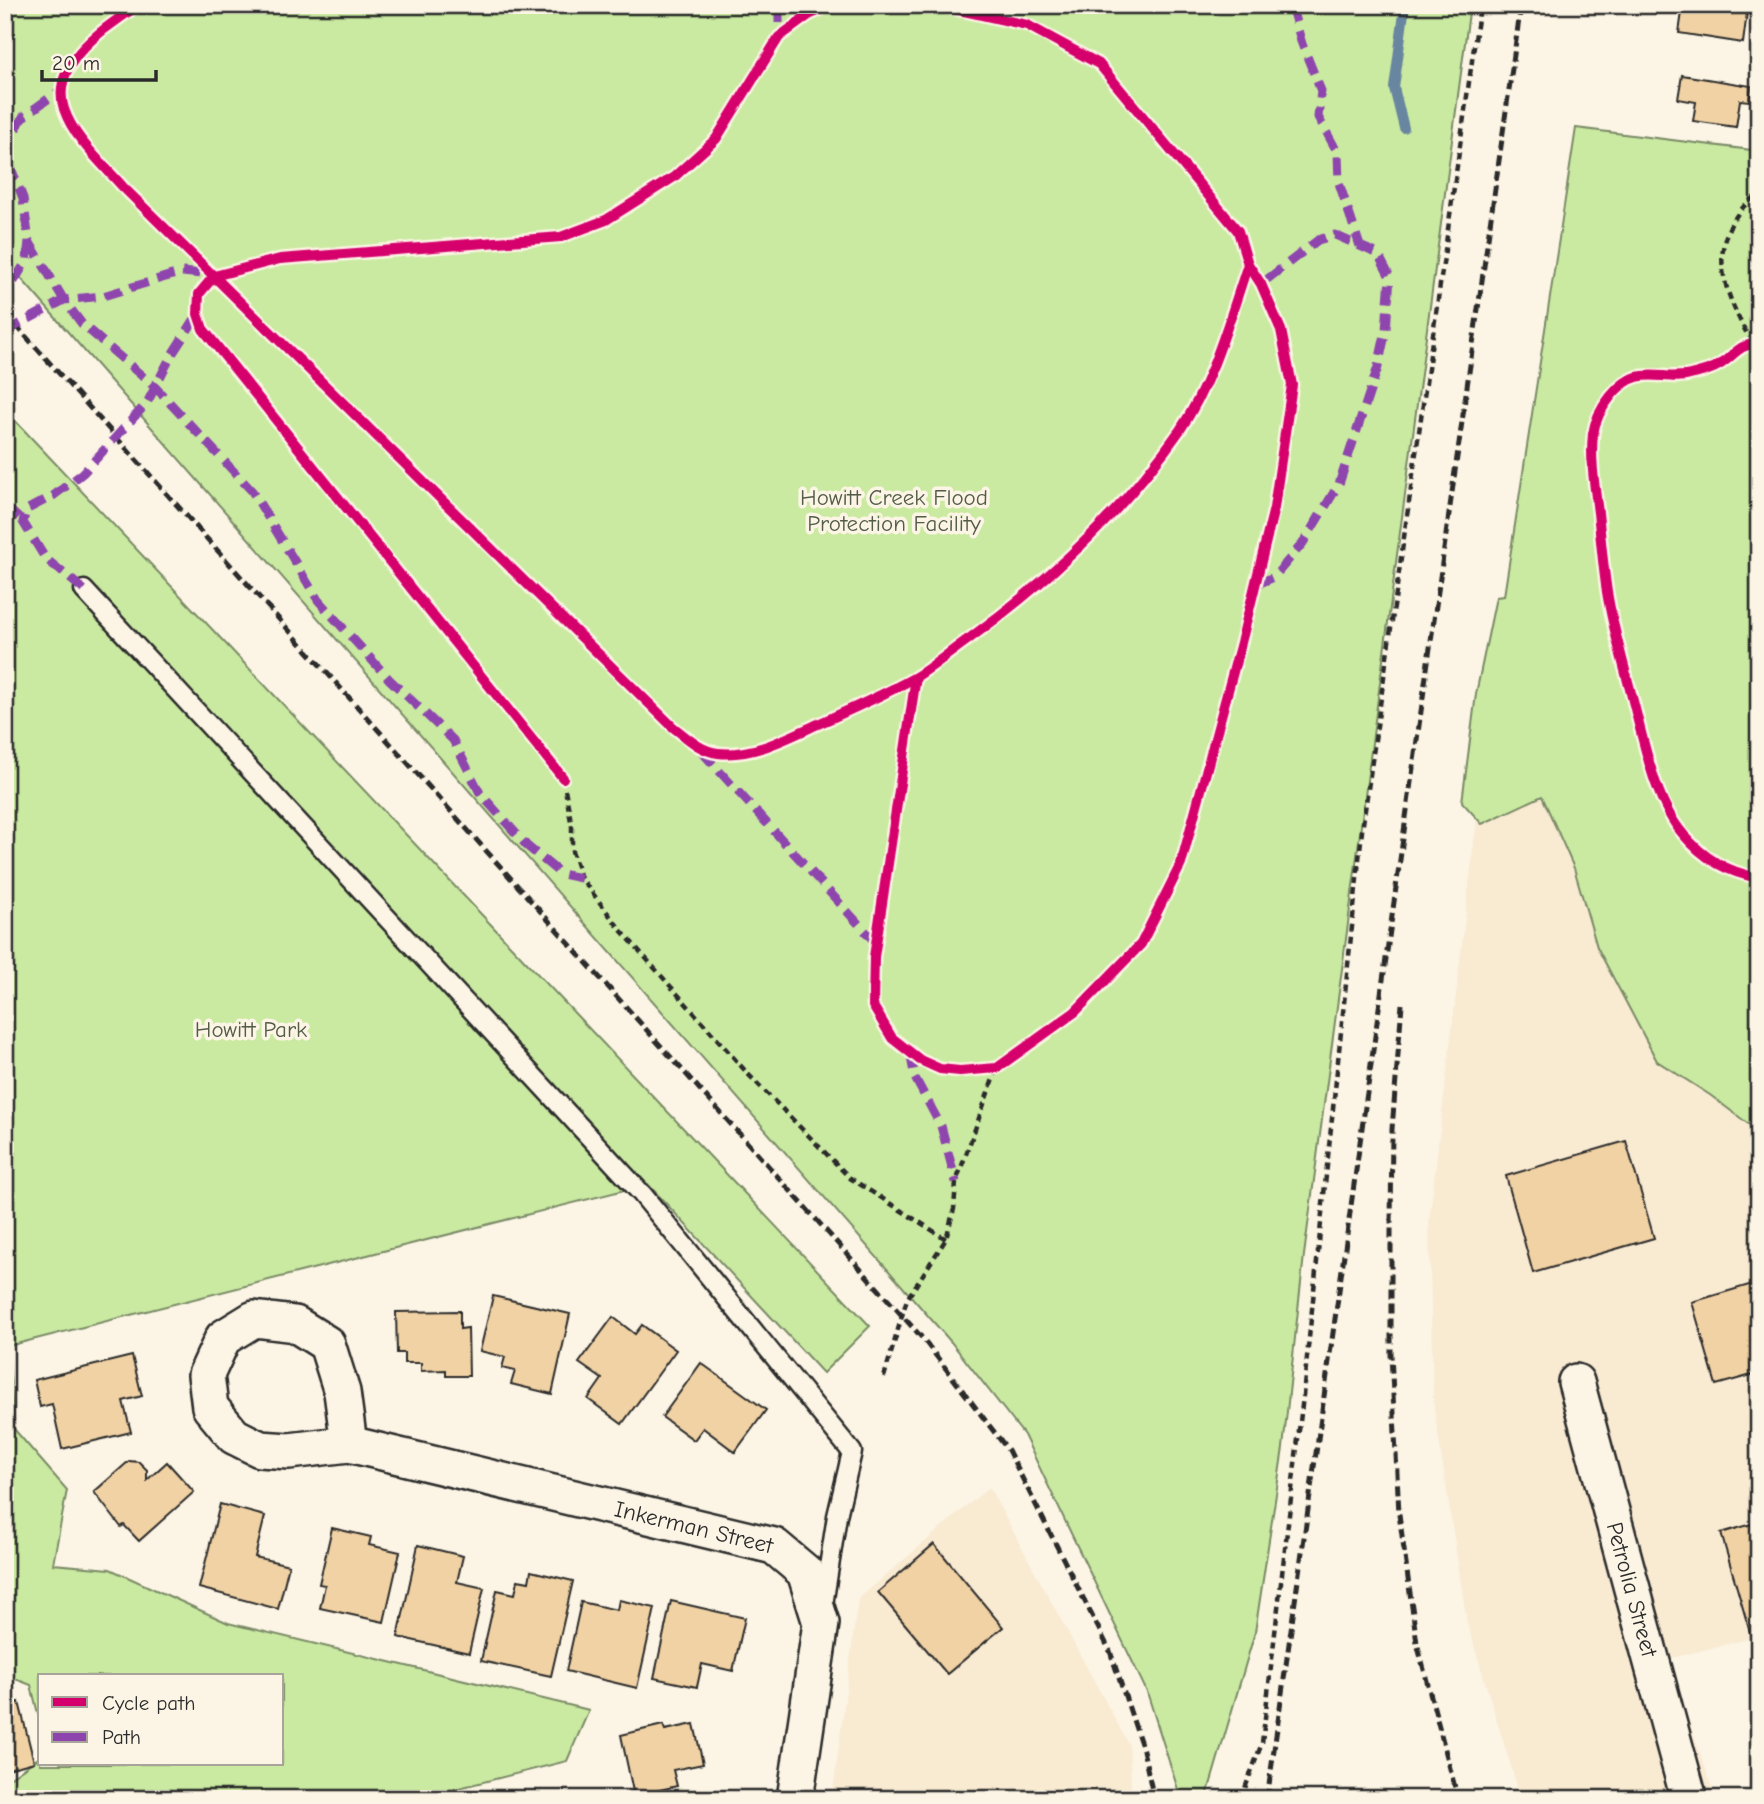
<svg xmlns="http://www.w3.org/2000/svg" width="1764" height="1804" font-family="'Comic Neue',sans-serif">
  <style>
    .built { fill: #f9ead2 }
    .green { fill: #caeaa2; stroke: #7a8a66; stroke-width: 2 }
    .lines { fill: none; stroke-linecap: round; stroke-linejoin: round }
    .stream { stroke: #68869f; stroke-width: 10 }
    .building { fill: #f1d2a4; stroke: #2b2b2b; stroke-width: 2 }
    .service-casing { stroke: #2b2b2b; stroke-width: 23 }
    .minor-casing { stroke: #2b2b2b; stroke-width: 40 }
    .path { stroke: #2b2b2b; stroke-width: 4.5; stroke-dasharray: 7 5; stroke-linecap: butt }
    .service { stroke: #fcf5e5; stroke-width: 18 }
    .minor { stroke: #fcf5e5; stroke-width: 35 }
    .rail { stroke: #2b2b2b; stroke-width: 5; stroke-dasharray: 10 5; stroke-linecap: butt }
    .quiet { stroke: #8e44ad; stroke-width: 9; stroke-dasharray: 18 9; stroke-linecap: butt }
    .cycleway-casing { stroke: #fcf5e5; stroke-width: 15 }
    .cycleway { stroke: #d6006c; stroke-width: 10 }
    .labels { text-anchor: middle; stroke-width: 7; stroke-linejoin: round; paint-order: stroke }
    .park-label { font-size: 23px; fill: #535b49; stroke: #fcf5e5 }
    .street-label { font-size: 23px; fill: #2b2b2b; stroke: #fcf5e5 }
  </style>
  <rect width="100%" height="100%" fill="#fcf5e5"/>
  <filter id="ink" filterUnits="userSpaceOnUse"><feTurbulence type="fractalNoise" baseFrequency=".0143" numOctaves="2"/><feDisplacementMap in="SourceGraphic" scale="14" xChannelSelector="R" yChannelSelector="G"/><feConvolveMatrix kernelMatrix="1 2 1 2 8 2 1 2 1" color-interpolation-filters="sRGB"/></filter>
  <g filter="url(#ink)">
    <!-- built -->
    <g class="built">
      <polygon points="1503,598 1759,1111 1759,1636 1668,1659 1716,1799 1521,1799 1467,1623 1433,1401 1429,1222"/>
      <polygon points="989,1487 1129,1745 1132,1799 832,1799 858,1599"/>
    </g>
    <!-- green -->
    <g class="green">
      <polygon points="5,5 1470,5 1304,1255 1283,1448 1255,1632 1206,1799 1181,1799 1147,1692 1024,1435 951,1342 5,260"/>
      <polygon points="1576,128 1759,151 1759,1132 1710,1095 1657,1061 1597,947 1574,868 1542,796 1482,824 1462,802 1476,694 1496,597 1504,596"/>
      <polygon points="5,410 870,1326 823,1373 648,1184 8,1346 14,1429 67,1490 53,1564 110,1569 228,1623 589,1710 567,1761 415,1799 5,1799 5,1781 40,1757 40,1764 282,1764 282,1676 40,1676 40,1722 31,1685 5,1675"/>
    </g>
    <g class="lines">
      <!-- stream -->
      <polyline class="stream" points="1404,128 1394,88 1405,5"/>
    </g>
    <!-- building -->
    <g class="building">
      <polygon points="1683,5 1748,5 1743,43 1679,33"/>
      <polygon points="1682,75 1751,86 1749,101 1740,100 1736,127 1693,121 1696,102 1678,99"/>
      <polygon points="1626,1141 1654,1238 1533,1273 1506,1176"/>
      <polygon points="1759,1282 1759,1373 1716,1385 1692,1302"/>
      <polygon points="493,1296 570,1314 552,1394 511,1384 515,1371 502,1368 505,1357 480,1351"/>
      <polygon points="460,1311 460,1329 468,1328 469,1376 446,1376 446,1370 421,1371 421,1363 404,1363 404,1353 397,1353 396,1312"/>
      <polygon points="613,1317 635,1334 642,1325 676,1350 622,1424 588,1399 602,1379 579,1363"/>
      <polygon points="132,1356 142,1396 123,1401 131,1432 62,1449 52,1404 40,1407 34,1380"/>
      <polygon points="701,1363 766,1410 735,1452 703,1428 694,1440 662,1417"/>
      <polygon points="129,1461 139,1462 147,1470 147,1480 167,1462 194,1492 139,1541 124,1525 121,1527 94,1492"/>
      <polygon points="220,1504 265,1516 255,1557 289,1565 278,1609 199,1588"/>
      <polygon points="1759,1522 1759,1641 1753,1643 1721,1533"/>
      <polygon points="332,1528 371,1537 369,1545 400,1552 384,1622 320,1608 325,1585 319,1584"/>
      <polygon points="934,1544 1003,1627 947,1674 878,1592"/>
      <polygon points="418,1545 463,1556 457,1582 484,1588 469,1653 398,1637"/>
      <polygon points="531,1571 573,1581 551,1676 481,1661 497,1590 515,1594 518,1580 529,1582"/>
      <polygon points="619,1600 655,1608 637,1688 566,1671 581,1602 617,1610"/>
      <polygon points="671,1601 745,1618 733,1671 702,1664 697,1687 654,1678"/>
      <polygon points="19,1702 34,1762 5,1770 5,1705"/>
      <polygon points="694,1724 703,1764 673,1770 677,1786 634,1796 621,1735 663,1725 665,1730"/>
    </g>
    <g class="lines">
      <defs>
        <polyline id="service" points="84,590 642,1194 852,1452 837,1516 823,1605"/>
        <g id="minor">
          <path id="s1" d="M1576,1382L1689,1799"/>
          <path id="s2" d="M349,1444L342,1392L327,1344L295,1324L254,1319L223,1338L206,1375L210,1407L234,1436L260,1449L289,1451L349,1444L774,1546L805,1572L821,1623L795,1799"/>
        </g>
      </defs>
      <!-- service casing -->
      <use href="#service" class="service-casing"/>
      <!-- minor casing -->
      <use href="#minor" class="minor-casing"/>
      <!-- path -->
      <g class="path">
        <path d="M1752,343C1732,307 1708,261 1733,221C1740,210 1747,201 1759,195"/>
        <polyline points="563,778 572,827 572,851 581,878 620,929 748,1074 850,1178 946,1239"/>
        <polyline points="884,1377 907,1299 946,1239 954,1209 956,1182 997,1068"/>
        <polyline points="1241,1799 1262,1743 1302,1405 1362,831 1480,5"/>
      </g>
      <!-- service -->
      <use href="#service" class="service"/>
      <!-- minor -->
      <use href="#minor" class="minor"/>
      <!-- rail -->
      <g class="rail">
        <polyline points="5,313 924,1340 1008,1450 1110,1651 1143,1750 1154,1799"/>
        <polyline points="1402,1004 1392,1129 1391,1228 1391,1354 1399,1514 1417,1643 1458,1799"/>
        <polyline points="1267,1799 1521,5"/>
      </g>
      <!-- quiet -->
      <g class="quiet">
        <polyline points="779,5 779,37"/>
        <polyline points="1291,5 1302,44 1321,91 1318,117 1338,153 1339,183 1360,246"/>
        <polyline points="29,241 64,300 82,324 156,388 252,491 318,600 389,679 453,740 480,793 527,846 561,874 581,878"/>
        <polyline points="5,307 8,291 27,260 29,241 23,198 7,158 10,139 23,117 63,88"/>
        <polyline points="5,332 64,300 103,296 182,272 214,275"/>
        <polyline points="5,506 23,522"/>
        <polyline points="1255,585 1274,577 1303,543 1339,484 1378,367 1386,330 1390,277 1378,254 1335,235 1318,240 1261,284"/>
        <polyline points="84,590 45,558 23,522 26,510 53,496 83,473 147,403 171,356 198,314"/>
        <polyline points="701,751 876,943"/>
        <polyline points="910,1052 915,1078 941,1126 956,1182"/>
      </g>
      <defs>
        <g id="cycleway">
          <path d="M138,5C107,27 49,62 64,109C74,139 103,164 123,187L673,727C686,737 700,751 718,753C753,757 787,738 818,724C850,710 883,695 914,678C933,667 951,651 970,638C1051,579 1122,513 1180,430C1212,383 1230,318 1248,264"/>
          <path d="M1759,345C1741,341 1733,357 1719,365C1711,370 1702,372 1694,374C1664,384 1639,360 1611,396C1602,407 1595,420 1593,434C1590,460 1595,488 1598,513C1601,539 1603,566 1607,592C1613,629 1624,665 1633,701C1644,742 1655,802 1683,834C1704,859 1727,872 1759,878"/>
          <polyline points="916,677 874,957 873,1006 892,1038 920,1060 940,1069 960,1071 997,1068 1075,1012 1141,944 1181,864 1243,635 1274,508 1292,385 1281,330 1261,284 1248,264 1238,231 1099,64 1027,25 937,5"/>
          <polyline points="563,778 203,329 198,314 199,294 214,276 280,259 561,237 606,220 674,177 716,139 779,37 809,15 831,5"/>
        </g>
      </defs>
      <!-- cycleway casing -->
      <use href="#cycleway" class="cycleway-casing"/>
      <!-- cycleway -->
      <use href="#cycleway" class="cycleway"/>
    </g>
  </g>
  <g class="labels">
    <!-- park labels -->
    <g class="park-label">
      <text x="894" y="505">Howitt Creek Flood<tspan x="894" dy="26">Protection Facility</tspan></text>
      <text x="251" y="1037">Howitt Park</text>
    </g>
    <!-- street labels -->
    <g class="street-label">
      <text dy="8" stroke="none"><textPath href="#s2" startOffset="802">Inkerman Street</textPath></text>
      <text dy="8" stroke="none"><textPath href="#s1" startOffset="215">Petrolia Street</textPath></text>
    </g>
  </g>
  <!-- margin -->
  <rect width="1764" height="1804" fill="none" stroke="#fcf5e5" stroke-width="28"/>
  <rect x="14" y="14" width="1736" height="1776" fill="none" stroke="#2b2b2b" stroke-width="2.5" filter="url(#ink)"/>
  <!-- legend -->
  <rect x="38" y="1674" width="245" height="91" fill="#fcf5e5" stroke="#a8a49b" stroke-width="2"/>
  <rect x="52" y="1697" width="35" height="10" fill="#d6006c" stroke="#a8a49b" stroke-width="2"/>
  <text x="102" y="1710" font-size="21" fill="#2b2b2b">Cycle path</text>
  <rect x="52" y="1732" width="35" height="10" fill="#8e44ad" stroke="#a8a49b" stroke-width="2"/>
  <text x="102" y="1744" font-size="21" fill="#2b2b2b">Path</text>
  <!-- scale -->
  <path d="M42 70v10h114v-10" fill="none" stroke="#2b2b2b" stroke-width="3.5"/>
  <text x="52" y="70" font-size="21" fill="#2b2b2b" stroke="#fcf5e5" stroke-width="5" paint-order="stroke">20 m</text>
</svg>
